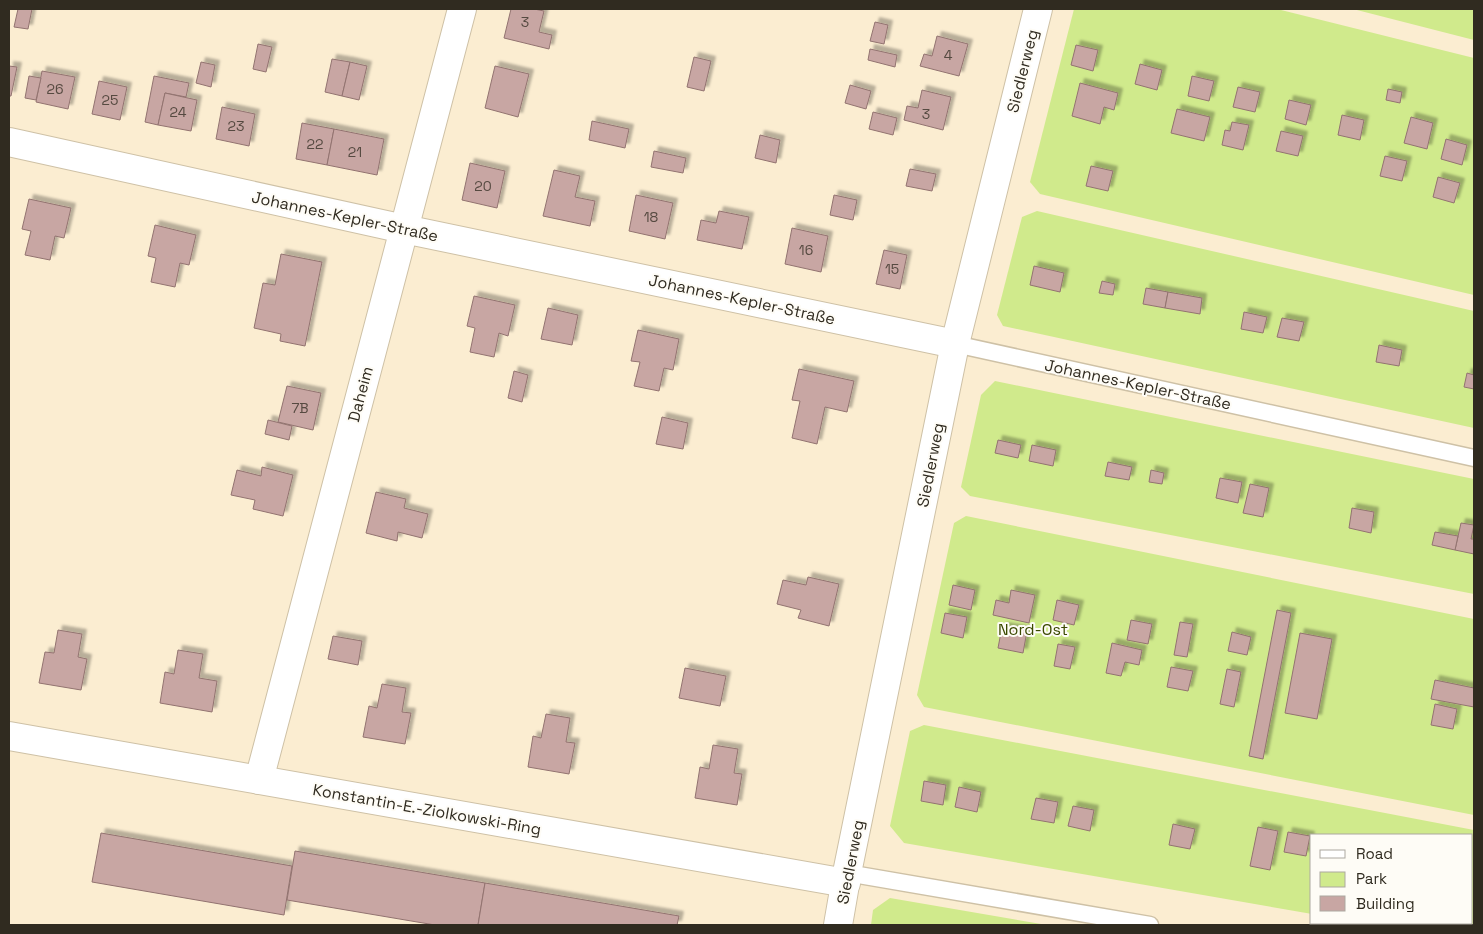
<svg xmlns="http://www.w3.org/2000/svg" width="1483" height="934" font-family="'Space Grotesk',sans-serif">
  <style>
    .green { fill: #d0ea8c }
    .building { fill: #c8a6a3; stroke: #927370; filter: url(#shadow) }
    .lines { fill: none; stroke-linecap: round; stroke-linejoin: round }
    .lane-casing { stroke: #cec1a6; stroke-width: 19 }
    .street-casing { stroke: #cec1a6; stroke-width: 30 }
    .lane { stroke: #fff; stroke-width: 16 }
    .street { stroke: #fff; stroke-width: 28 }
    .labels { text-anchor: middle; stroke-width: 4; stroke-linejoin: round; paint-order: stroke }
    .number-label { font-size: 14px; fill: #564a41 }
    .street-label { font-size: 16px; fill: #302b20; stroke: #fefcf6 }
    .park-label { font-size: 16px; fill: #3b4900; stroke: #fefcf6 }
  </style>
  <defs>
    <filter id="shadow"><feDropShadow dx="4.5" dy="-4.5" stdDeviation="1" flood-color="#0004"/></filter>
  </defs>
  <rect width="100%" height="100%" fill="#fbedd1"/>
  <!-- green -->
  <g class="green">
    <polygon points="1074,9 1277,9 1474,58 1474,295 1040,194 1030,182"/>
    <polygon points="1353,9 1474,9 1474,40"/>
    <polygon points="1037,211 1474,311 1474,428 1003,326 997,315 1022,217"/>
    <polygon points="995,381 1474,479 1474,594 970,496 961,487 981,395"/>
    <polygon points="966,516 1474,619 1474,815 924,707 917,695 954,523"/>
    <polygon points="924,725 1474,830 1474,925 1373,925 1359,923 1472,923 1472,835 1312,835 1312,914 904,843 890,826 910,731"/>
    <polygon points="890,898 1047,925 871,925 873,910"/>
  </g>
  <!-- building -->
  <g class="building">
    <polygon points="18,9 32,9 28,29 14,27"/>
    <polygon points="511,9 534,9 544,11 539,32 552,35 549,49 504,38"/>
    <polygon points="875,22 888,25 884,44 870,41"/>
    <polygon points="937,36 968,44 959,76 920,66 924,54 932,56"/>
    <polygon points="258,44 272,47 266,72 253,69"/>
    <polygon points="1076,45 1098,50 1093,71 1071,65"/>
    <polygon points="870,49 897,55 895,67 868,60"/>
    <polygon points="694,57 711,61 704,91 687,87"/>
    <polygon points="332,59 350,62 342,96 325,92"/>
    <polygon points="201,62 215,65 211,87 196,83"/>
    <polygon points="350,62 367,66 359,100 342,96"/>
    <polygon points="1140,64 1162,70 1157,90 1135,84"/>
    <polygon points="9,66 17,67 11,96 9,96"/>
    <polygon points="495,66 529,74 518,117 485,108"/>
    <polygon points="42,71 75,77 68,109 36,102"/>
    <polygon points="29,76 41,78 36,100 25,98"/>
    <polygon points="154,76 189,83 186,97 165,93 158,125 145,122"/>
    <polygon points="1192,76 1214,81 1209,101 1188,96"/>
    <polygon points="99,81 127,87 120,120 92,114"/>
    <polygon points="1080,83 1118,93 1114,110 1104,107 1100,124 1072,116"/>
    <polygon points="850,85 871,91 866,109 845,103"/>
    <polygon points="1238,87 1260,92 1255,112 1233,107"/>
    <polygon points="1388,89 1402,92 1400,103 1386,100"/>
    <polygon points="922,90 951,97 943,130 904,120 907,106 918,108"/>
    <polygon points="165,93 197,100 191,131 158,125"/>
    <polygon points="1289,100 1311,105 1306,125 1285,119"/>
    <polygon points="222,107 255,114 249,146 216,139"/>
    <polygon points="1177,109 1210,117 1204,141 1171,133"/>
    <polygon points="873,112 897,118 893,135 869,129"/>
    <polygon points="1342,115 1364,120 1360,140 1338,135"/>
    <polygon points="1411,117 1433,123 1427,149 1404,143"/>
    <polygon points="592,121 629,129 625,148 589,140"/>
    <polygon points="1232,122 1249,125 1243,150 1222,145 1225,130 1230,131"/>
    <polygon points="302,123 334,129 327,165 296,159"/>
    <polygon points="334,129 384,139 377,175 327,165"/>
    <polygon points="1281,131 1303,136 1298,156 1276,151"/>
    <polygon points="760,135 780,140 776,163 755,158"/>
    <polygon points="1446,139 1467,145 1462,165 1441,159"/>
    <polygon points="654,151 686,158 683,173 651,167"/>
    <polygon points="1385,156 1407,161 1402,181 1380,176"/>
    <polygon points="470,163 505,171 497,208 462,200"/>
    <polygon points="1091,166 1113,171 1108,191 1086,186"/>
    <polygon points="910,169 936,174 932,191 906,186"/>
    <polygon points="554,170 580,176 575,197 595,201 590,226 543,216"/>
    <polygon points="1438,177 1460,183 1454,203 1433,197"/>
    <polygon points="636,195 673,203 665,239 629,231"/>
    <polygon points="834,195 857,200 853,220 830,215"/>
    <polygon points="29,199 71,208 64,238 55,236 50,260 25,255 31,231 22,229"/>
    <polygon points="719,211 749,217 742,249 697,240 701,220 716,223"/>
    <polygon points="155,225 196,235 189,265 180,263 175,287 151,282 156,258 148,256"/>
    <polygon points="792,228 828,236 821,272 785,264"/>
    <polygon points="884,250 907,255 900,289 876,284"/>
    <polygon points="281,254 322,262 305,346 280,341 281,334 254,328 263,283 275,285"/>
    <polygon points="1034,266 1064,273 1060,292 1030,285"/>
    <polygon points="1102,281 1115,284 1113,295 1099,293"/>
    <polygon points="1146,288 1168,292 1165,308 1143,304"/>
    <polygon points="1168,292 1202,298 1200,314 1165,308"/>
    <polygon points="474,296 515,305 508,336 499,333 494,357 470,352 475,328 467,326"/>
    <polygon points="548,308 578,315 572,345 541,339"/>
    <polygon points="1244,312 1267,317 1263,333 1241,329"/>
    <polygon points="1282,318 1304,322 1299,341 1277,337"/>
    <polygon points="638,330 679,339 673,370 664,368 659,391 634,386 640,362 631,361"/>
    <polygon points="1379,345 1402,350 1399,366 1376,362"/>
    <polygon points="799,369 854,381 847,412 825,407 817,444 792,438 800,401 792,400"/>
    <polygon points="514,371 528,375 522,402 508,398"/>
    <polygon points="1467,373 1474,375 1474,389 1464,387"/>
    <polygon points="287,386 321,393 313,430 278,422"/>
    <polygon points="662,417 688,423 683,449 656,444"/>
    <polygon points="268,420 292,426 289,440 265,434"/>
    <polygon points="998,440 1021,445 1018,458 995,453"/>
    <polygon points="1032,445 1056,450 1053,466 1029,461"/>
    <polygon points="1108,462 1132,467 1129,480 1105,476"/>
    <polygon points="262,467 293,475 283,516 253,509 255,500 231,495 237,470 261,476"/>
    <polygon points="1151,470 1164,473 1162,484 1149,482"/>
    <polygon points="1220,478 1242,482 1238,503 1216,498"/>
    <polygon points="1250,484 1269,488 1263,517 1243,513"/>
    <polygon points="376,492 406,499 404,508 428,514 422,538 398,532 397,541 366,533"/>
    <polygon points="1352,508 1374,512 1371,533 1349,528"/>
    <polygon points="1461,523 1474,525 1471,539 1474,539 1474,554 1455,550"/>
    <polygon points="1435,532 1458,536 1455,550 1432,545"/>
    <polygon points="808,577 839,584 829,626 798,618 801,610 777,604 783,580 806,585"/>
    <polygon points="953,585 975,590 971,610 949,605"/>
    <polygon points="1011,590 1035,595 1029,623 993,615 996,600 1009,603"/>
    <polygon points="1057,600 1079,605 1074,625 1053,620"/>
    <polygon points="1277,610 1291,613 1263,759 1249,756"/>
    <polygon points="945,613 967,617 963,638 941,633"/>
    <polygon points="1131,620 1152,624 1148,644 1127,640"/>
    <polygon points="1180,622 1193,624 1187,657 1174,655"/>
    <polygon points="1002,627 1027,631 1023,653 998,648"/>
    <polygon points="58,630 82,634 78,657 87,659 81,690 39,683 45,652 54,653"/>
    <polygon points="1232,632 1251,637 1247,655 1228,651"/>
    <polygon points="1300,633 1332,639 1317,719 1285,713"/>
    <polygon points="333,636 362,641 358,665 328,659"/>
    <polygon points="1112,643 1142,650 1139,665 1125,662 1121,676 1106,673"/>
    <polygon points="1058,644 1075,647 1070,669 1054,666"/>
    <polygon points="178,650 203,654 199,678 217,681 212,712 160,703 165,672 174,674"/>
    <polygon points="1171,667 1193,671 1188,691 1167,687"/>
    <polygon points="685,668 726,676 720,706 679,698"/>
    <polygon points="1227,669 1241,672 1234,707 1220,704"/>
    <polygon points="1435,680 1474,688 1474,707 1431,699"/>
    <polygon points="382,684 406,688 402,712 411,713 405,744 363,737 369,706 377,708"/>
    <polygon points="1435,704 1457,709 1453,729 1431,725"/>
    <polygon points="546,714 570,718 566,742 575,743 569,774 528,767 533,736 541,738"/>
    <polygon points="713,745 738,749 734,773 742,774 737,805 695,798 700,767 709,769"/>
    <polygon points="924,781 946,785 943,805 921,801"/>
    <polygon points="959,787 981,792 977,812 955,807"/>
    <polygon points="1036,798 1058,802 1054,823 1031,819"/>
    <polygon points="1073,806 1094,810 1090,831 1068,826"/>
    <polygon points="1173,824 1195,829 1190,849 1169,845"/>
    <polygon points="1258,827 1278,831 1270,870 1250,866"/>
    <polygon points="1288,832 1310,836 1306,856 1284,852"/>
    <polygon points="101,833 292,866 284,915 92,882"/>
    <polygon points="295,851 485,883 478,925 435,925 287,900"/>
    <polygon points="485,883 679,916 677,925 478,925"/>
  </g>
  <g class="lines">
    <defs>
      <g id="lane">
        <polyline points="955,344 1474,458"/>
        <polyline points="847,873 1150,925"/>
      </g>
      <g id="street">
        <polyline points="9,142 404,229 955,344"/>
        <polyline points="9,736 846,883"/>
        <polyline points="259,780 462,9"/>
        <polyline points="838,925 847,873 955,344 1038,9"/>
      </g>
    </defs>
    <!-- lane casing -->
    <use href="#lane" class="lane-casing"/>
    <!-- street casing -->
    <use href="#street" class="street-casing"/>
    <!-- lane -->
    <use href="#lane" class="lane"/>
    <!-- street -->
    <use href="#street" class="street"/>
  </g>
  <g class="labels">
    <!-- number labels -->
    <g class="number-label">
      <text x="525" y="27">3</text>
      <text x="948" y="60">4</text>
      <text x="55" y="94">26</text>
      <text x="110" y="105">25</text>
      <text x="178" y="117">24</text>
      <text x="926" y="119">3</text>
      <text x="236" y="131">23</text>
      <text x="315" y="149">22</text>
      <text x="355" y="157">21</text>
      <text x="483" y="191">20</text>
      <text x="651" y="222">18</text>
      <text x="806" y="255">16</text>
      <text x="892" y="274">15</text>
      <text x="300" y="413">7B</text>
    </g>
    <!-- street labels -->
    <g class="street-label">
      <text transform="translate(1022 71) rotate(-76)" y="6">Siedlerweg</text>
      <text transform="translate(345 216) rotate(12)" y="6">Johannes-Kepler-Straße</text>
      <text transform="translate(742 299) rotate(12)" y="6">Johannes-Kepler-Straße</text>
      <text transform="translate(1138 384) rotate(12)" y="6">Johannes-Kepler-Straße</text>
      <text transform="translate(360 394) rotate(-75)" y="6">Daheim</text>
      <text transform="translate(930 465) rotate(-79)" y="6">Siedlerweg</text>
      <text transform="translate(427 809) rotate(10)" y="6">Konstantin-E.-Ziolkowski-Ring</text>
      <text transform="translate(850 862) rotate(-79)" y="6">Siedlerweg</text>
    </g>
    <!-- park labels -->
    <g class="park-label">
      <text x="1033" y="635">Nord-Ost</text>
    </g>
  </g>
  <!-- border -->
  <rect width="1483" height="934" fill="none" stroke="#302b20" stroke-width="20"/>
  <!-- legend -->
  <rect x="1310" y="834" width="162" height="90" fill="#fefcf6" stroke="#aca8a0"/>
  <rect x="1320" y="850" width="25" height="8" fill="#ffffff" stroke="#aca8a0"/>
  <text x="1356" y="859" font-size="15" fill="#302b20">Road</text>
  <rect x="1320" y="872" width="25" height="15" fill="#d0ea8c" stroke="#aca8a0"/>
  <text x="1356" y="884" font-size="15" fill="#302b20">Park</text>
  <rect x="1320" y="896" width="25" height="15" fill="#c8a6a3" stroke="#aca8a0"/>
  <text x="1356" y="909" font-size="15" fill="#302b20">Building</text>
</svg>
